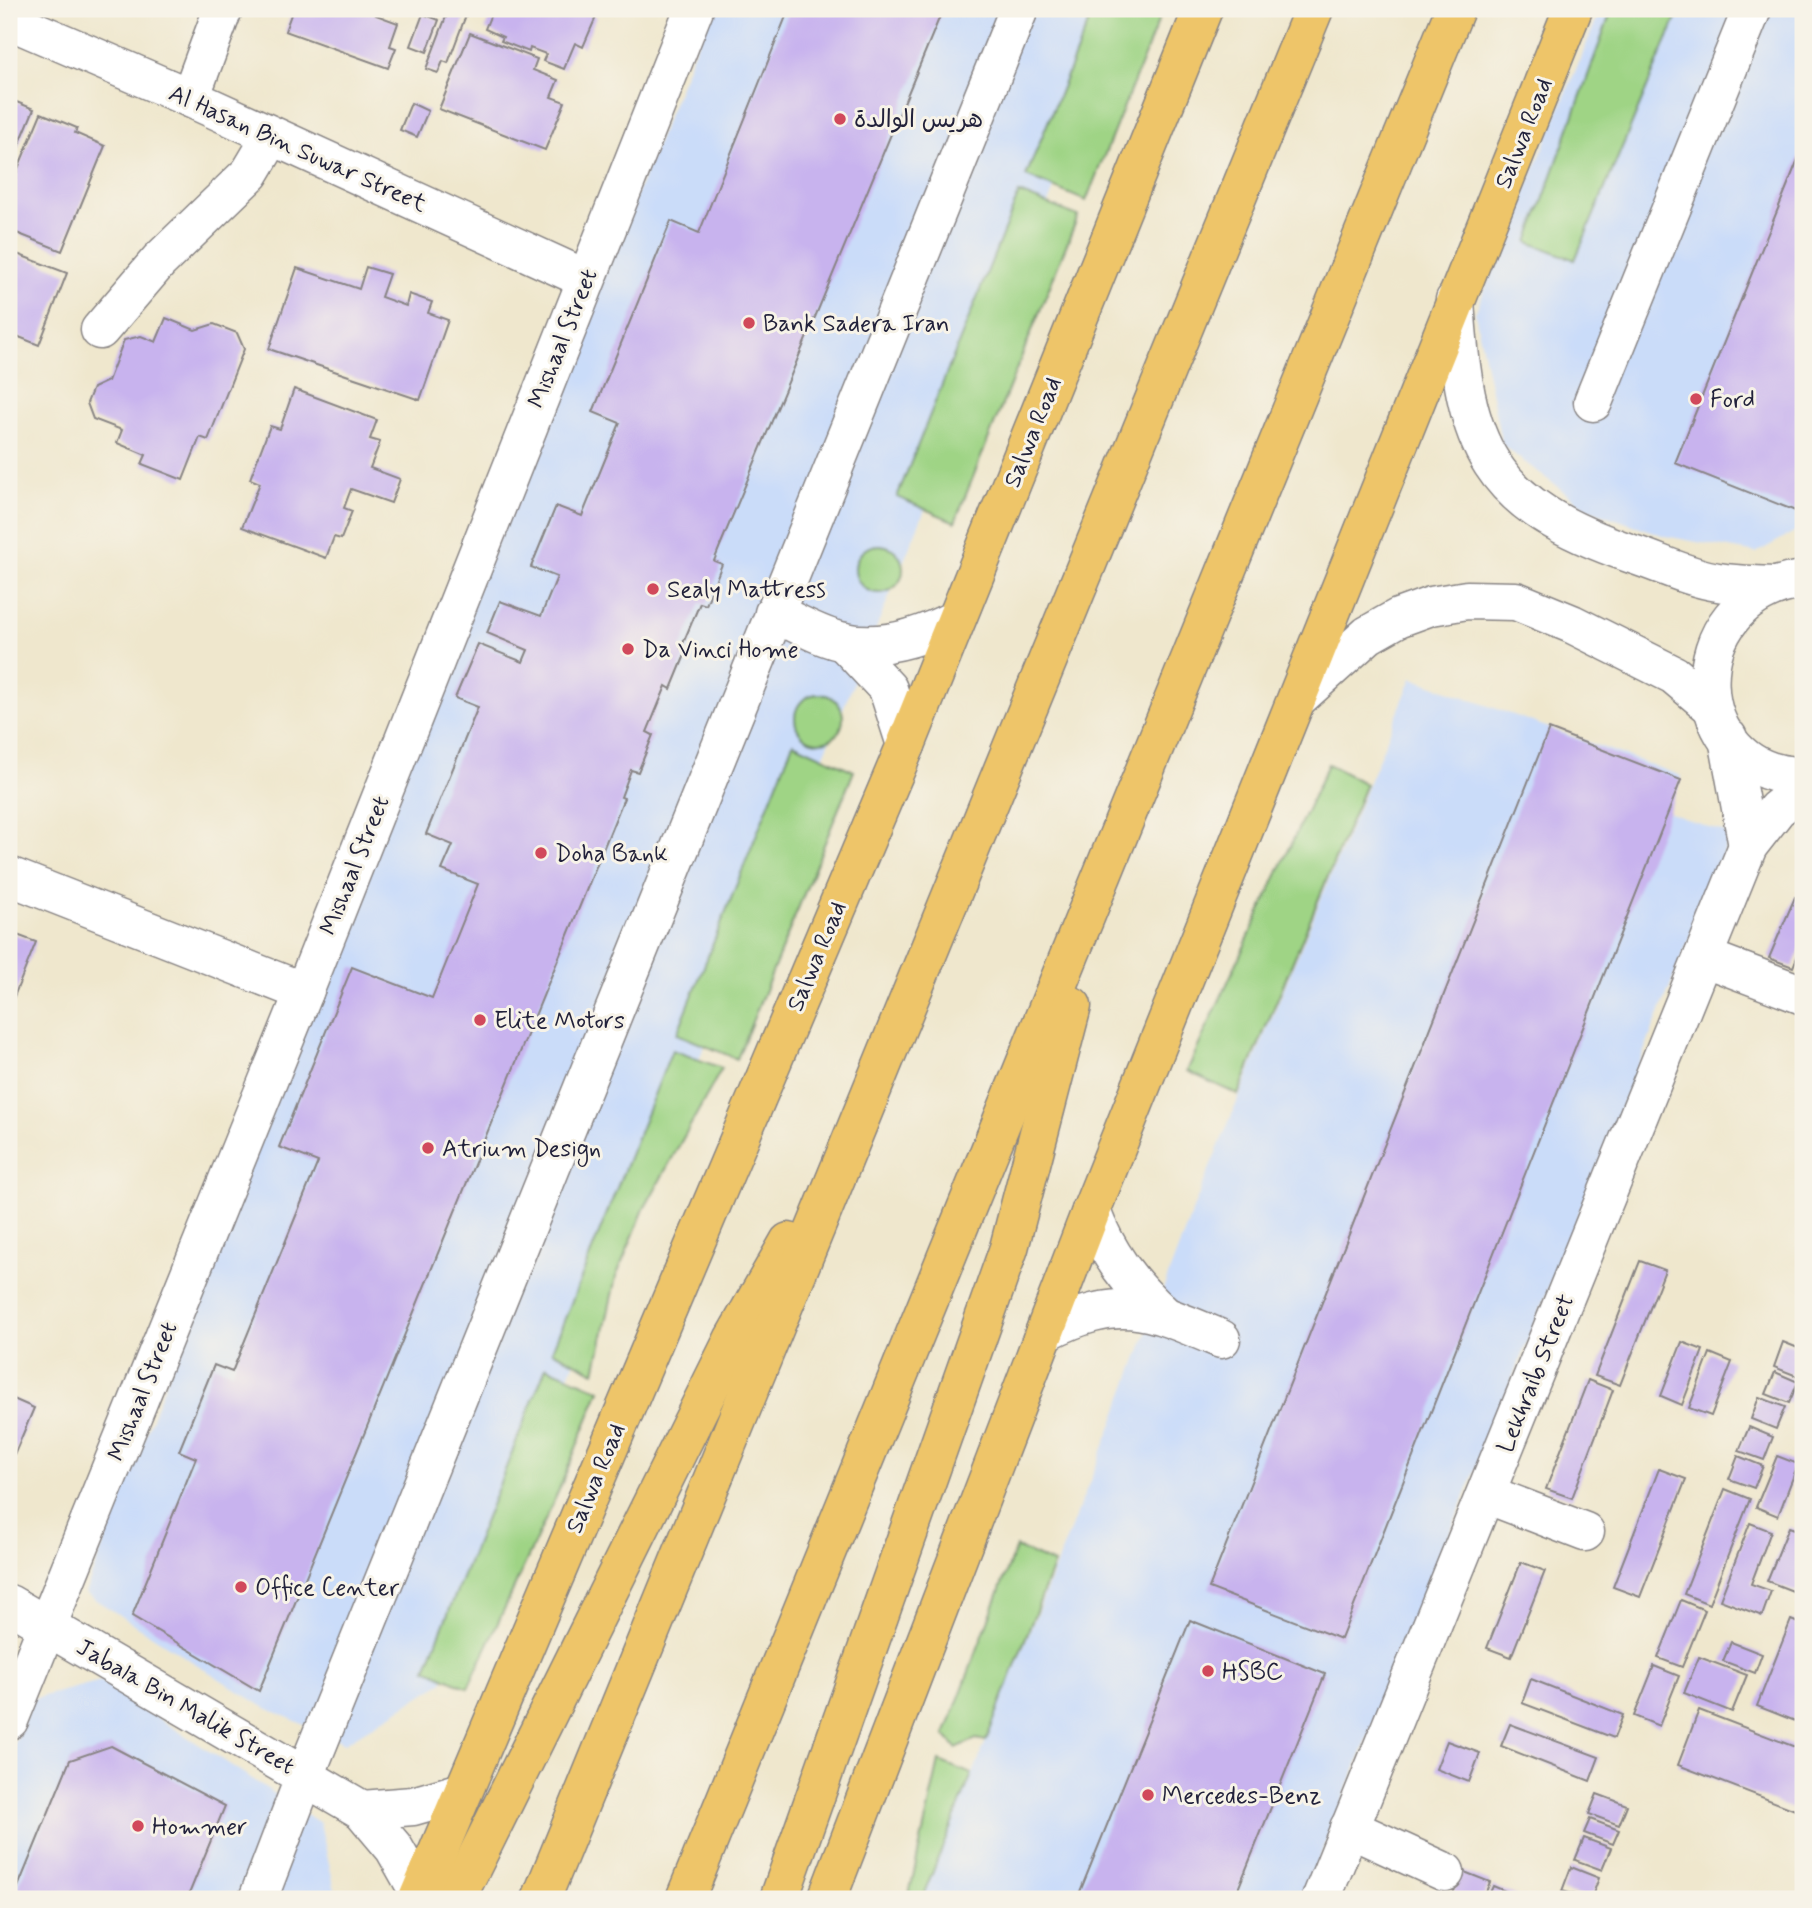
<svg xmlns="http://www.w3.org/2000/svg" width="1812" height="1908" font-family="Mynerve,'Playpen Sans Arabic',sans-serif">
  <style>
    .built { fill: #cadcf9 }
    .green { fill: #9fd485; stroke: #607b60; stroke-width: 2 }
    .building { fill: #c8b3ee }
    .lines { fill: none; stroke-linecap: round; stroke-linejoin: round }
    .minor-casing { stroke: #888484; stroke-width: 41 }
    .major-casing { stroke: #888484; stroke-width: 41 }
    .highway-casing { stroke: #888484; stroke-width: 41 }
    .minor { stroke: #fff; stroke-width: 38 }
    .major { stroke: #eec569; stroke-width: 38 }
    .highway { stroke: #eec569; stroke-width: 38 }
    .poi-dot { fill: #d1495b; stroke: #f7f3e8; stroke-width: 2.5 }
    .labels { text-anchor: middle; stroke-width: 6; stroke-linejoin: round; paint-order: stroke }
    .poi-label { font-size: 24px; fill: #22223b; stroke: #f7f3e8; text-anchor: start }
    .street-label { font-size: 24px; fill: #22223b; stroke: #f7f3e8 }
  </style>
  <rect width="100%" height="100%" fill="#f7f3e8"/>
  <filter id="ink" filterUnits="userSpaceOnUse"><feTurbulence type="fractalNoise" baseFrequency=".0143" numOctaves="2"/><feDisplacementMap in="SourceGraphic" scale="14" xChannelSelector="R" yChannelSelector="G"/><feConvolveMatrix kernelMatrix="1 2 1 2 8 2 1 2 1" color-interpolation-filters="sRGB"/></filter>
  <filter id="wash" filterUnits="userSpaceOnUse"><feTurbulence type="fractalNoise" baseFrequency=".00686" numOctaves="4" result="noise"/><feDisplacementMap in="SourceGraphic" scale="28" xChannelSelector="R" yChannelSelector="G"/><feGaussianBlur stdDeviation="1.57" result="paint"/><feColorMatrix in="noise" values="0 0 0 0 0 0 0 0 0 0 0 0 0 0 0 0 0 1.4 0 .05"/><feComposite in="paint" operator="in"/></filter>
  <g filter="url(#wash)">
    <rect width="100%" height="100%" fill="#efe7cd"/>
    <!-- built -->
    <g class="built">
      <polygon points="711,9 1126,9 926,507 443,1682 345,1743 262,1706 85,1593 320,980"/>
      <polygon points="1601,9 1803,9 1803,527 1756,553 1665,536 1587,509 1502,445 1475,313"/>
      <polygon points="1412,678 1681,776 1667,812 1731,835 1303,1899 923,1899 1115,1418 1195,1204"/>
      <polygon points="101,1681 320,1823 337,1899 9,1899 9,1757 32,1699"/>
    </g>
    <!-- green -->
    <g class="green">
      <polygon points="1094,9 1163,9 1086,201 1026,176"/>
      <polygon points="1612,9 1680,9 1575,260 1528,242"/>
      <polygon points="1019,193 1078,216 955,522 897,497"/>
      <circle cx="879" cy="569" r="24"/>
      <circle cx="819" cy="718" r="24"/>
      <polygon points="793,743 854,771 737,1059 677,1034"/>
      <polygon points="1328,764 1366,784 1238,1095 1187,1071"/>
      <polygon points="672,1050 722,1068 644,1209 616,1277 595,1372 552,1351"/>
      <polygon points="546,1367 600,1390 558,1492 468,1688 426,1669"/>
      <polygon points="1016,1547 1054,1564 986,1741 976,1739 956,1748 945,1735"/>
      <polygon points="939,1761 972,1774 922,1899 908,1899"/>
    </g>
    <g id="blocks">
      <!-- building -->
      <g class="building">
        <polygon points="293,9 379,10 376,15 398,23 390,46 396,48 388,68 285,31"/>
        <polygon points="449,9 463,9 461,14 466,15 448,63 443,61 438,73 426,69"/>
        <polygon points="493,9 576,9 596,17 583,47 575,43 564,69 543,61 546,54 530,48 529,52 501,41 503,37 485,29"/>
        <polygon points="789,9 943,9 720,546 714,561 722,564 706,605 700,603 681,648 687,650 671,689 666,686 647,732 653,735 638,772 631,770 621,797 624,798 259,1691 132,1616 196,1458 179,1451 214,1365 232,1372 318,1162 279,1147 352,967 432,998 478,884 442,870 453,845 426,834 478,707 455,698 478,644 523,662 528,650 487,633 500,601 541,616 557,577 531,567 556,506 582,516 620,423 593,412 671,221 699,233"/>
        <polygon points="423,14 439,20 427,52 411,46"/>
        <polygon points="470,33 537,59 533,70 558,80 551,97 565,102 545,150 439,109"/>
        <polygon points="9,99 34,109 9,169"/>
        <polygon points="411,103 428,111 417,137 400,130"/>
        <polygon points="41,113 77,128 75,133 105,146 62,251 9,230 9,190"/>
        <polygon points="1803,147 1803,514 1675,463"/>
        <polygon points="9,251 67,273 39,345 9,333"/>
        <polygon points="366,267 389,274 381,297 406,306 409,294 432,302 428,313 448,320 420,400 269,349 297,268 359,289"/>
        <polygon points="166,318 195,330 214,324 237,333 244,349 208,440 200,437 183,480 142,464 146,455 117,443 122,430 93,419 87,403 93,388 108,381 124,340 141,336 156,342"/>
        <polygon points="294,389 377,420 370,439 380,442 370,468 400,479 391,503 351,489 344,508 352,511 341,539 334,537 326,558 242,527 260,483 250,479 270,426 280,429"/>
        <polygon points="1549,729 1681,780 1341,1639 1209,1588"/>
        <polygon points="1795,897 1803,901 1803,942 1793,967 1769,958"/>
        <polygon points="9,932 36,942 9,1009"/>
        <polygon points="1640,1261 1665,1270 1620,1385 1595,1376"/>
        <polygon points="1682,1342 1703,1350 1682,1405 1661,1396"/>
        <polygon points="1783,1342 1803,1350 1802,1378 1774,1367"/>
        <polygon points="1710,1353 1732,1362 1711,1416 1689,1408"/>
        <polygon points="1775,1372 1798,1382 1789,1403 1766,1394"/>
        <polygon points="1588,1380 1613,1390 1572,1498 1546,1489"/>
        <polygon points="9,1397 34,1408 9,1467"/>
        <polygon points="1759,1397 1785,1407 1776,1429 1751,1419"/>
        <polygon points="1749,1427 1773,1437 1764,1460 1739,1451"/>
        <polygon points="1738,1456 1763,1466 1754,1488 1729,1479"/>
        <polygon points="1777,1456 1798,1464 1778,1516 1756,1507"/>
        <polygon points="1659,1469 1686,1479 1640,1597 1613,1587"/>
        <polygon points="1725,1489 1750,1499 1709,1604 1684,1594"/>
        <polygon points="1750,1523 1771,1531 1751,1584 1771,1591 1762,1616 1720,1600"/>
        <polygon points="1789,1527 1803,1532 1803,1595 1767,1581"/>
        <polygon points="1521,1562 1545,1571 1511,1657 1487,1648"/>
        <polygon points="1681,1600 1705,1610 1682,1667 1658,1658"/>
        <polygon points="1190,1620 1325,1674 1234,1899 1077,1899"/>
        <polygon points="1791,1620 1803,1625 1803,1724 1757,1706"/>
        <polygon points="1731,1642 1762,1654 1755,1673 1723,1661"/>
        <polygon points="1699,1657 1747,1675 1732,1712 1684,1693"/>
        <polygon points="1654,1666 1679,1676 1659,1726 1634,1716"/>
        <polygon points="1531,1679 1623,1715 1614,1738 1522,1703"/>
        <polygon points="1699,1710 1803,1750 1803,1813 1678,1765"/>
        <polygon points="1510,1724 1599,1757 1590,1781 1501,1746"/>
        <polygon points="1447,1741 1480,1753 1469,1782 1436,1769"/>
        <polygon points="111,1746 225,1806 187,1899 13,1899 70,1760"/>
        <polygon points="1597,1794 1627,1805 1619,1825 1589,1814"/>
        <polygon points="1590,1819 1619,1830 1613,1844 1584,1833"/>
        <polygon points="1584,1838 1611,1848 1602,1870 1575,1860"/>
        <polygon points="1571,1867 1599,1878 1591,1899 1562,1891"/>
        <polygon points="1462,1871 1490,1882 1483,1899 1451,1899"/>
        <polygon points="1493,1886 1517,1896 1515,1899 1487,1899"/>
      </g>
    </g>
  </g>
  <g filter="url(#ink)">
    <use href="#blocks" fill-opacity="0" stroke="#888484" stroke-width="2"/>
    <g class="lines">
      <defs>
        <g id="minor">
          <polyline points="9,20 190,98 586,279"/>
          <polyline points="190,98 223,9"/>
          <path d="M1455,300C1464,448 1486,504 1632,554C1660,563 1690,578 1718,582C1735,585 1754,585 1771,586"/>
          <polyline points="100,330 159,261 250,173 272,136"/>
          <polyline points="1593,402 1752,9"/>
          <path d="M1803,580C1673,597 1684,777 1803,776"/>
          <path d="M774,613C796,622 821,638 845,642C884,650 922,637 956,619"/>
          <polyline points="844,642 888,689 906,745"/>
          <polyline points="1298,698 1368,635 1398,618 1431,606 1467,600 1516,601 1572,624 1674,675 1712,707"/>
          <polyline points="1728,738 1748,846"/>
          <polyline points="9,876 304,992"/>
          <polyline points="1703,957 1803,995"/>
          <path d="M1091,1211C1107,1254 1130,1284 1164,1315"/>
          <path d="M1045,1332C1120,1294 1148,1308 1221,1339"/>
          <polyline points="1486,1494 1585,1532"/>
          <polyline points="9,1604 362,1810 394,1848 420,1894"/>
          <polyline points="9,1720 304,992 694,9"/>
          <polyline points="362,1810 413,1806 462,1792"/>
          <polyline points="1349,1828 1445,1872"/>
          <polyline points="258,1899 305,1776 1019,9"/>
          <polyline points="1321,1899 1748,846 1777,809 1803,789"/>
        </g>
        <g id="major">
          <polyline points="418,1899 906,745 1203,9"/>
          <polyline points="827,1899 1091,1211 1573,9"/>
        </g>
        <g id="highway">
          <polyline points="456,1899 733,1340 789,1242"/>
          <polyline points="541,1899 1314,9"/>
          <polyline points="685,1899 1455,9"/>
          <polyline points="779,1899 1009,1248 1072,1006"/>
        </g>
      </defs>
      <!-- minor casing -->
      <use href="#minor" class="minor-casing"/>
      <!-- major casing -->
      <use href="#major" class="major-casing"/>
      <!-- highway casing -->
      <use href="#highway" class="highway-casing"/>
      <!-- minor -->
      <use href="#minor" class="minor"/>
      <!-- major -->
      <use href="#major" class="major"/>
      <!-- highway -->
      <use href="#highway" class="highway"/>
    </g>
  </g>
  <!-- markers -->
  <g class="poi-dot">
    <circle cx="840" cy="119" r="7"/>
    <circle cx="749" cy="323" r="7"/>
    <circle cx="1696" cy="399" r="7"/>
    <circle cx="653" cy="589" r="7"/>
    <circle cx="628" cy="649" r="7"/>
    <circle cx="541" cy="853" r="7"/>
    <circle cx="480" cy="1020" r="7"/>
    <circle cx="428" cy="1148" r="7"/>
    <circle cx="241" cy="1587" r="7"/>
    <circle cx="1208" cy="1671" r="7"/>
    <circle cx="1148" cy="1795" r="7"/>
    <circle cx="138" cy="1826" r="7"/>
  </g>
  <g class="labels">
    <!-- poi labels -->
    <g class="poi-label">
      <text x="854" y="127">هريس الوالدة</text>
      <text x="763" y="331">Bank Sadera Iran</text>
      <text x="1710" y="407">Ford</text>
      <text x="667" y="597">Sealy Mattress</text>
      <text x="642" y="657">Da Vinci Home</text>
      <text x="555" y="861">Doha Bank</text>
      <text x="494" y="1028">Elite Motors</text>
      <text x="442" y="1156">Atrium Design</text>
      <text x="255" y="1595">Office Center</text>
      <text x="1222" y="1679">HSBC</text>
      <text x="1162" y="1803">Mercedes-Benz</text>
      <text x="152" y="1834">Hommer</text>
    </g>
    <!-- street labels -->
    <g class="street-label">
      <text transform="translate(1523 133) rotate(-68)" y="8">Salwa Road</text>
      <text transform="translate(298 148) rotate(24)" y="8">Al Hasan Bin Suwar Street</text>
      <text transform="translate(562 338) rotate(-68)" y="8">Mishaal Street</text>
      <text transform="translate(1032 432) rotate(-68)" y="8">Salwa Road</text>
      <text transform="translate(354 865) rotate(-68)" y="8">Mishaal Street</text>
      <text transform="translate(816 956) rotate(-67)" y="8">Salwa Road</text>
      <text transform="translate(1535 1373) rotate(-68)" y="8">Lekhraib Street</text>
      <text transform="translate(142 1391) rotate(-68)" y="8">Mishaal Street</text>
      <text transform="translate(595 1478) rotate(-67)" y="8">Salwa Road</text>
      <text transform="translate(186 1706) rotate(30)" y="8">Jabala Bin Malik Street</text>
    </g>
  </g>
  <!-- margin -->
  <rect width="1812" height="1908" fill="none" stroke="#f7f3e8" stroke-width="35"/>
</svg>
